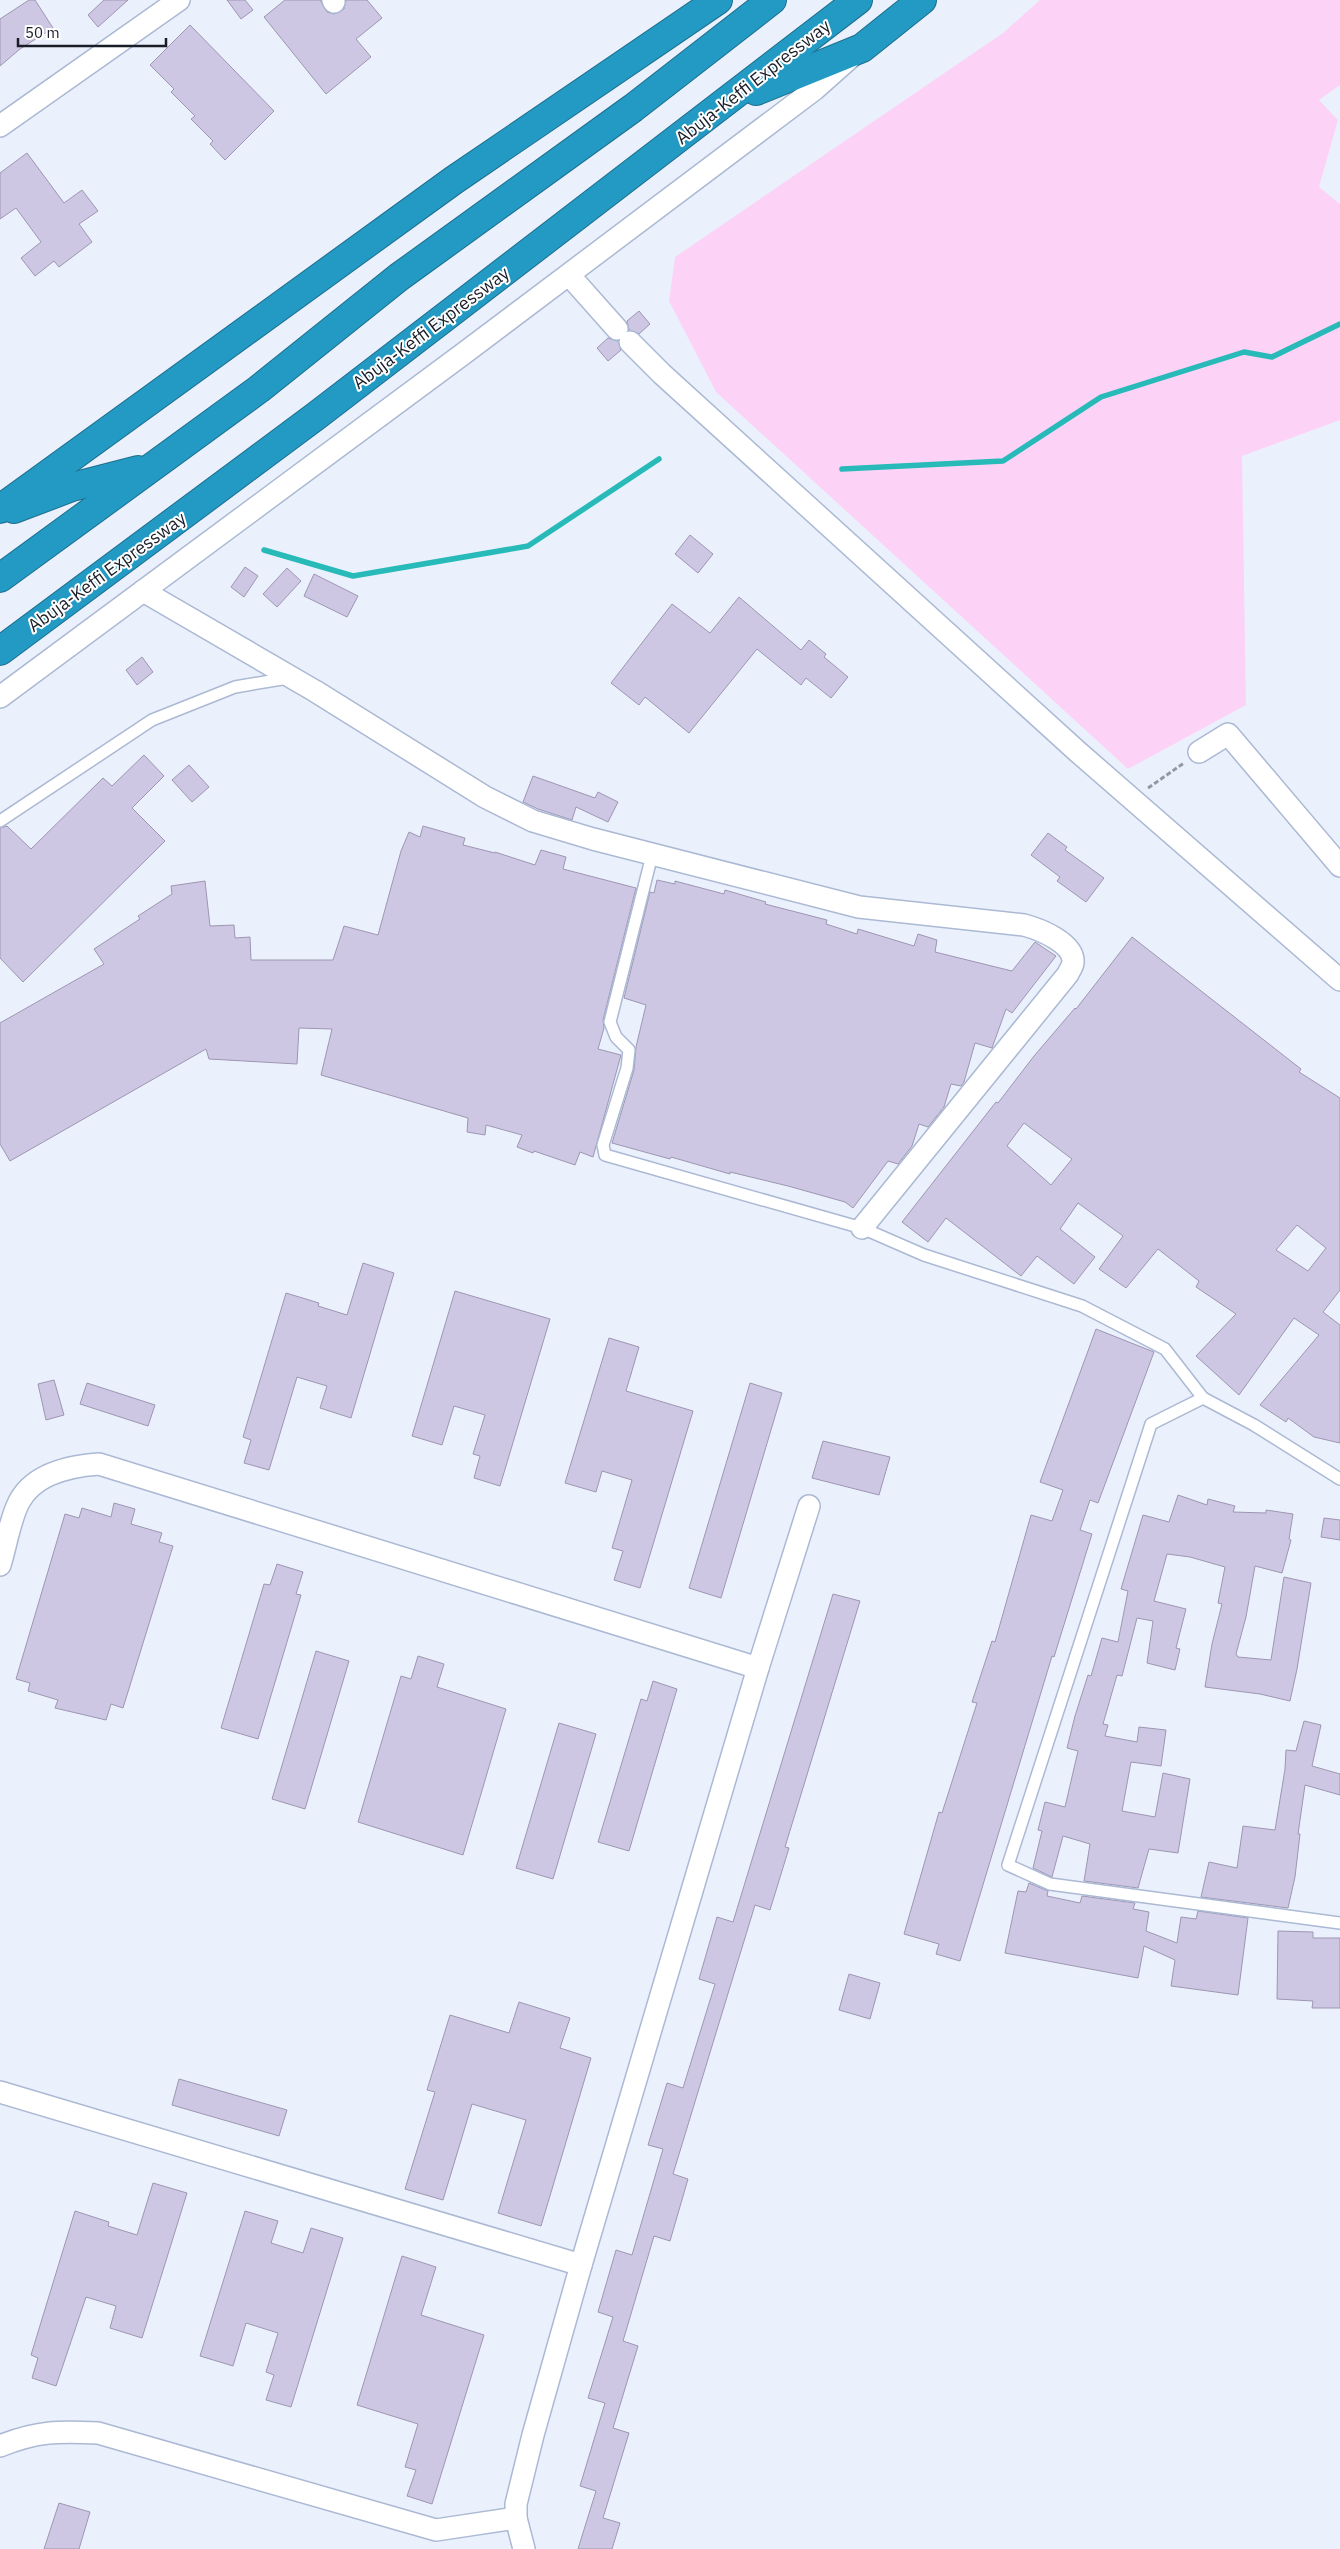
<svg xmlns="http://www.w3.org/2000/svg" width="1340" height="2549" font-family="'IBM Plex Sans',sans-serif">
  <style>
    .green { fill: #fcd3f6 }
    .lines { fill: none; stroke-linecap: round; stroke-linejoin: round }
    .stream { stroke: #27bab8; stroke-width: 5.5 }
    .building { fill: #cec7e4; stroke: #9d96b2; fill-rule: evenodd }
    .lane-casing { stroke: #abb9d4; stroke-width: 14 }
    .street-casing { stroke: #abb9d4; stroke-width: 24 }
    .highway-casing { stroke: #1e6e8d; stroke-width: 30 }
    .path { stroke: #9399a4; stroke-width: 3; stroke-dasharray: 5 2.5; stroke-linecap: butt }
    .lane { stroke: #fff; stroke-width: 11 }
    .street { stroke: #fff; stroke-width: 21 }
    .highway { stroke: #229ac4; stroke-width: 28 }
    .labels { text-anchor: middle; stroke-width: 4; stroke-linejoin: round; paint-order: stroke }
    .street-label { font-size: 18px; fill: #181d27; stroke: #fff }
  </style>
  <rect width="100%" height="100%" fill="#ebf1fc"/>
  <!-- green -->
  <polygon class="green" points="1040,0 1340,0 1340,85 1319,100 1338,120 1319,187 1340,204 1340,420 1242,456 1246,705 1128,769 716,392 669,301 675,257 1003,33"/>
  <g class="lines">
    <!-- stream -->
    <g class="stream">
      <polyline points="842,469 1003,461 1101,397 1244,352 1272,357 1340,324"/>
      <polyline points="264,550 353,576 528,546 659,459"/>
    </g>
  </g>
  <!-- building -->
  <g class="building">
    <polygon points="29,0 35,0 53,28 20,49 0,66 0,19"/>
    <polygon points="104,0 128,0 98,27 88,15"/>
    <polygon points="227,0 245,0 253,10 241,19"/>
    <polygon points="285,0 320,0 327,12 334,14 344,9 346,0 367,0 382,18 356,39 371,57 326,94 264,17"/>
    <polygon points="190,25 274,111 225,160 210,144 213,141 191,119 195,116 171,92 174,89 150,65"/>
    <polygon points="27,153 64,203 82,190 98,211 79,224 92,242 59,267 54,261 35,276 21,258 41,242 16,208 0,219 0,173"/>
    <polygon points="639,311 650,324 639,334 629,330 627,321"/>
    <polygon points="608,338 618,341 621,350 608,361 597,348"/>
    <polygon points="690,535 713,554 698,573 675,554"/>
    <polygon points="245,567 258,576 244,597 231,587"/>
    <polygon points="287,568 301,581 277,607 263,594"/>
    <polygon points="314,574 358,596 347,617 304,596"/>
    <polygon points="739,597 801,650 809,640 826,654 824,657 848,677 831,698 806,678 801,685 757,649 689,733 645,697 639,705 611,683 672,604 710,633"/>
    <polygon points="142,657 153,672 137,685 126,670"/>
    <polygon points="144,755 164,776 132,808 165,841 23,982 0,958 0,828 7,826 31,849 103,778 112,786"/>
    <polygon points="189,765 209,787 192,802 172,780"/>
    <polygon points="533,776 595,798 598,792 618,802 608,822 576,807 572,820 538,809 523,802"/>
    <polygon points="423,826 465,838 463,845 495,853 495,852 535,865 541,850 566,857 563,869 636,888 603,1020 604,1028 598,1049 621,1055 593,1157 580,1152 575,1165 534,1151 533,1153 517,1147 522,1135 486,1125 485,1135 467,1132 468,1118 321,1075 332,1029 299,1028 297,1064 209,1059 206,1049 10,1161 0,1144 0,1023 104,964 94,949 140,919 138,916 172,894 171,886 205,881 210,926 234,925 235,938 250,937 251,960 333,960 344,926 378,935 401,851 409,832 420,837"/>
    <polygon points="1048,833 1067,847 1065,850 1104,878 1086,902 1057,881 1060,877 1031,855"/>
    <polygon points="657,880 675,884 675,881 724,894 725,890 766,902 765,904 827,920 826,924 857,934 858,929 914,946 918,934 937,940 935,952 1012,971 1035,942 1056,956 1012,1013 1006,1009 992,1048 975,1043 964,1082 961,1086 951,1084 944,1107 928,1127 919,1124 912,1146 898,1164 888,1161 853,1208 845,1202 788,1186 730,1172 730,1174 671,1157 670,1159 612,1143 634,1070 636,1047 646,1005 624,998 650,892 654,893"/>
    <path d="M1132,937L1301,1069L1299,1072L1340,1098V1290L1323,1312L1340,1325V1443L1314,1437L1288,1418L1286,1422L1260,1405L1319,1335L1294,1318L1239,1395L1196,1356L1236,1314L1196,1287L1199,1281L1158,1249L1126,1288L1099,1269L1123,1236L1078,1203L1060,1229L1095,1257L1074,1284L1037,1256L1021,1276L946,1218L928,1242L902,1222L996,1102L998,1103L1034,1056L1075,1008L1076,1009ZM1024,1123L1072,1159L1051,1185L1007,1146ZM1297,1225L1326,1248L1308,1271L1276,1250Z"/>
    <polygon points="363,1263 394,1273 351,1418 320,1408 327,1386 297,1377 269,1470 244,1463 251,1440 243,1437 286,1293 319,1303 318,1306 347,1315"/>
    <polygon points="455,1291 550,1319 500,1486 474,1478 480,1456 473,1454 485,1415 454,1406 442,1445 412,1436"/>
    <polygon points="1096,1329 1154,1352 1098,1503 1090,1500 1080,1530 1092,1534 1054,1657 1052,1656 960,1961 936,1954 939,1944 904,1934 939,1812 942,1813 977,1703 972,1702 992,1641 995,1642 1031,1515 1052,1521 1063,1490 1040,1482"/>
    <polygon points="609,1338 639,1347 626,1391 693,1411 640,1588 614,1580 623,1551 612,1548 632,1480 602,1471 596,1492 565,1483"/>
    <polygon points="54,1380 64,1415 46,1420 38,1384"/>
    <polygon points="87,1383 155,1405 148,1426 80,1404"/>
    <polygon points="750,1383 782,1393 721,1598 689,1588"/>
    <polygon points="823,1441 890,1457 879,1495 812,1478"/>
    <polygon points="1178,1495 1207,1505 1208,1499 1235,1506 1233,1512 1266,1513 1266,1510 1293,1514 1289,1539 1291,1540 1282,1573 1255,1566 1246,1617 1236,1654 1238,1657 1271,1660 1284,1577 1311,1583 1297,1669 1290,1701 1260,1694 1205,1687 1212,1644 1222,1604 1218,1603 1225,1567 1190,1557 1167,1554 1154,1601 1186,1609 1176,1648 1180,1649 1175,1670 1147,1663 1153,1621 1137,1618 1122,1676 1117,1675 1103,1724 1108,1725 1105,1736 1137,1742 1139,1727 1166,1730 1161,1766 1131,1762 1122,1811 1155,1817 1163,1773 1190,1779 1178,1853 1149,1849 1138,1888 1084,1881 1090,1844 1063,1836 1052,1877 1033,1868 1042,1831 1038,1830 1045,1802 1065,1807 1078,1751 1067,1748 1075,1716 1088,1675 1091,1676 1102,1638 1118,1642 1128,1591 1121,1589 1143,1515 1169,1522"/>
    <polygon points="114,1503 135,1509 131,1524 162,1533 159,1542 173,1546 123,1708 111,1704 106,1720 55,1708 58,1700 28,1691 30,1683 16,1679 65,1514 79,1518 82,1508 111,1517"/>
    <polygon points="1324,1518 1340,1520 1340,1540 1321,1537"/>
    <polygon points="277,1564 303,1572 296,1594 301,1595 258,1739 221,1728 264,1584 270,1585"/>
    <polygon points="833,1594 860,1601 785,1847 789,1848 770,1910 755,1905 673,2174 688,2179 670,2241 654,2236 623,2341 638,2346 613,2428 629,2433 603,2518 620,2523 612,2549 578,2549 596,2491 580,2486 605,2403 588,2398 613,2317 598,2312 616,2250 632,2255 663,2149 648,2145 667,2083 683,2088 715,1984 699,1979 717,1917 733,1922"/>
    <polygon points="316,1651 349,1661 305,1809 272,1799"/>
    <polygon points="418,1656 444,1664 437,1687 506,1709 463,1855 358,1822 401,1676 411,1679"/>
    <polygon points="653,1681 677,1689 629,1851 598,1842 641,1699 647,1701"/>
    <polygon points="1304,1721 1321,1725 1312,1766 1340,1774 1340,1795 1305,1785 1298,1834 1300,1834 1295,1877 1288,1908 1201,1897 1209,1862 1237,1868 1243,1826 1275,1830 1285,1769 1286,1750 1296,1751"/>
    <polygon points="559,1723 596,1734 553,1879 516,1868"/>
    <polygon points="1029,1883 1048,1891 1047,1896 1080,1903 1082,1896 1135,1903 1133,1909 1149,1912 1146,1931 1177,1943 1181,1917 1196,1919 1198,1911 1248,1918 1238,1995 1171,1986 1175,1960 1144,1946 1138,1978 1005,1953 1018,1891 1026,1892"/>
    <polygon points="1278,1931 1313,1932 1313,1938 1340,1938 1340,2008 1312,2008 1313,2001 1277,1999"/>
    <polygon points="849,1974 880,1983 870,2019 839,2010"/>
    <polygon points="519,2002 570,2018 560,2048 591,2058 541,2226 498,2213 526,2120 472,2104 443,2200 405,2189 435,2092 427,2090 450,2015 509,2033"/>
    <polygon points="179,2079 287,2110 279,2136 172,2105"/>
    <polygon points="153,2183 187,2193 142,2338 110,2328 116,2306 86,2297 56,2386 32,2378 38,2358 31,2355 75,2211 109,2222 108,2226 137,2235"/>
    <polygon points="245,2211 278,2221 271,2243 303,2253 311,2228 343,2238 291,2407 266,2400 274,2375 266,2372 278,2333 246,2323 233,2366 200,2356"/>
    <polygon points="402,2256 436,2267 421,2315 484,2335 432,2504 407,2496 416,2470 405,2467 418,2424 357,2405"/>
    <polygon points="59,2503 90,2512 79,2549 44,2549"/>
  </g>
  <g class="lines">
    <defs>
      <g id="lane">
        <polyline points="0,821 152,720 235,687 288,678"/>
        <polyline points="652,855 610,1022 616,1037 629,1050 627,1068 603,1145 605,1155 862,1228 924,1255 1082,1306 1165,1349 1203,1398 1254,1425 1340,1479"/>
        <polyline points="1203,1398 1151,1424 1008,1865 1050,1884 1340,1923"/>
      </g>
      <g id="street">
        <polyline points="333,0 334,2"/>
        <polyline points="0,126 179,0"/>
        <polyline points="569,275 617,329"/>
        <polyline points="630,342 662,374 1078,752 1340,980"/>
        <path d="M143,591L315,691L485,797L533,821L593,839L859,907L1024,925C1039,929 1075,943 1073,963C1073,966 1069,971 1068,974L862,1228"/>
        <polyline points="0,697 463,354 815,89 851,57"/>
        <polyline points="1199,752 1228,734 1340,866"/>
        <path d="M0,1565C6,1546 10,1519 19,1502C34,1473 70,1466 99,1464L758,1668L581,2265L533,2435L516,2504V2518L524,2549"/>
        <polyline points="758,1668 809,1506"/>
        <polyline points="0,2092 581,2265"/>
        <path d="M0,2446C37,2431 59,2431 98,2433L436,2530L516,2518"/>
      </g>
      <g id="highway">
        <polyline points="756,91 862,48 922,0"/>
        <polyline points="0,509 454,180 718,0"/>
        <polyline points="14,509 72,487 138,470"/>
        <polyline points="0,578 259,389 399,277 633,108 772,0"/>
        <polyline points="0,651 316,416 858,0"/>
      </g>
    </defs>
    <!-- lane casing -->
    <use href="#lane" class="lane-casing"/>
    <!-- street casing -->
    <use href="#street" class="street-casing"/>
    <!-- highway casing -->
    <use href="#highway" class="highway-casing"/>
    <!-- path -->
    <polyline class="path" points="1148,788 1184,763"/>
    <!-- lane -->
    <use href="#lane" class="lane"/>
    <!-- street -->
    <use href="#street" class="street"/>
    <!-- highway -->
    <use href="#highway" class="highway"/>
  </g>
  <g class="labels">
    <!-- street labels -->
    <g class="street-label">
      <text transform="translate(753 82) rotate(-38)" y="6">Abuja-Keffi Expressway</text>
      <text transform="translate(431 328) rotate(-37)" y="6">Abuja-Keffi Expressway</text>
      <text transform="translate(107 572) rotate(-36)" y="6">Abuja-Keffi Expressway</text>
    </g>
  </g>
  <!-- scale -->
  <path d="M18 38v8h148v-8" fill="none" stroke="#181d27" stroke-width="2.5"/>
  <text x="25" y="38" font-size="15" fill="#181d27" stroke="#ffffff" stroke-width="4" paint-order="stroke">50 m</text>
</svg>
